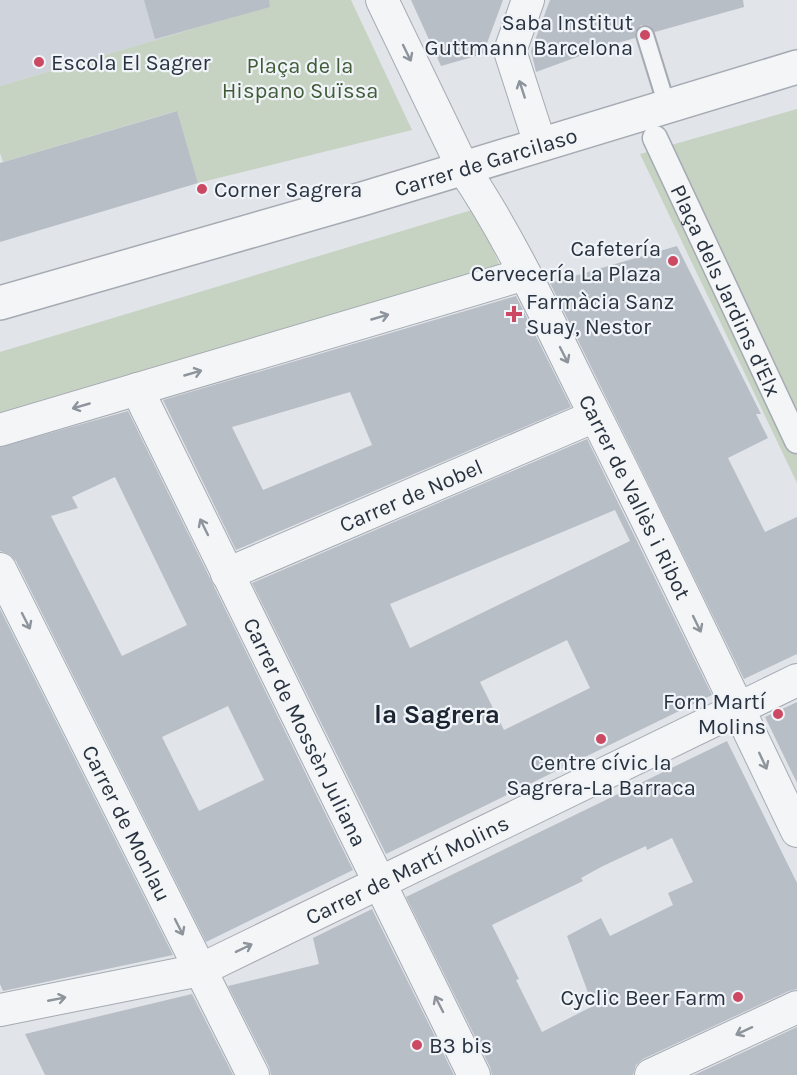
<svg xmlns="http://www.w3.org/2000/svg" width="797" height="1075" font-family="Karla,sans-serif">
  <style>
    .built { fill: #cfd3db }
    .green { fill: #c7d3c2 }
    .building { fill: #b8bec6; fill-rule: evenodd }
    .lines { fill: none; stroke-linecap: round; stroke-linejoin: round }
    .service-casing { stroke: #a6abb3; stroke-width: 20 }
    .pedestrian-casing { stroke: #a6abb3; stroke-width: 27 }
    .minor-casing { stroke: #a6abb3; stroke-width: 34 }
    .tertiary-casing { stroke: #a6abb3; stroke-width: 36 }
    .service { stroke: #f3f5f7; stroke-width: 16 }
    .pedestrian { stroke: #f3f5f7; stroke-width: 24 }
    .minor { stroke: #f3f5f7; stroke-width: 32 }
    .tertiary { stroke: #f3f5f7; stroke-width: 33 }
    .oneway { stroke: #8e949c }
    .poi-dot { fill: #cb4962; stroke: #f0f3f7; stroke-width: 2 }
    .labels { text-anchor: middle; stroke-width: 4.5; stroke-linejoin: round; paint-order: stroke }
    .poi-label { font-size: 22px; fill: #293340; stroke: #f0f3f7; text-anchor: end }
    .park-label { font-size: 22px; fill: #3f5c37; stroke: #f0f3f7 }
    .street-label { font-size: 22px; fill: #293340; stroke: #f0f3f7 }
    .quarter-label { font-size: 26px; font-weight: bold; fill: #1c2431; stroke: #f0f3f7 }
  </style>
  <rect width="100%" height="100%" fill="#e1e4e9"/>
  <!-- built -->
  <polygon class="built" points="0,0 268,0 267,7 0,86"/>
  <!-- green -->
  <g class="green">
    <polygon points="268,0 351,0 412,130 198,183 176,111 3,162 0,153 0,86 267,7"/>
    <polygon points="797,109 797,483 640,154"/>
    <polygon points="475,209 503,273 0,421 0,352"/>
  </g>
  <!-- building -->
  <g class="building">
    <polygon points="144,0 269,0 270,7 155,39"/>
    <polygon points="411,0 503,0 483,54 441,66"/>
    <polygon points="550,0 743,0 744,7 655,32 648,25 641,25 635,32 635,38 607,46 536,72 531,51"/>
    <polygon points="177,111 198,183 0,242 0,163"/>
    <polygon points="677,246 761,414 756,414 768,438 728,458 765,532 797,517 797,654 744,679 550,283"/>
    <path d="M516,296L571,407L236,550L163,400ZM350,392L372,445L263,490L232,427Z"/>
    <path d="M128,411L353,870L206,942L16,561L9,554L0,551V447ZM115,477L187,625L122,656L51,516L78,508L72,497ZM228,706L264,780L199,811L162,737Z"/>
    <path d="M587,439L712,695L386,854L252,583ZM615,510L630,541L410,648L390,604ZM567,640L590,688L504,730L480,682Z"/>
    <polygon points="0,609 173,955 3,991 0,984"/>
    <polygon points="797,702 797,783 765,717"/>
    <path d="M727,741L797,883V989L789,991L643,1059L636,1065L633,1075H492L490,1067L406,897ZM672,838L693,882L668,893L673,905L610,936L601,918L567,936L593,1006L542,1032L516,980L519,979L492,925L583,881L581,878L603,866L646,846L647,850Z"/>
    <polygon points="372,909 454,1075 271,1075 269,1067 228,986 319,964 313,938"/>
    <polygon points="192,994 233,1075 45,1075 25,1034"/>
    <polygon points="797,1027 797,1075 694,1075"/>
  </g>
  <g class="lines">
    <defs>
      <polyline id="service" points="645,35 667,106"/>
      <g id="pedestrian">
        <path id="s1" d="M655,138L797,441"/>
      </g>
      <g id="minor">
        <path id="s2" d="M382,0L463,168C512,240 548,321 587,399C659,542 728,687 797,831"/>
        <polyline points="528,0 510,51 540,144"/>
        <path id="s3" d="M137,389L474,1075"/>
        <polyline points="0,430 525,274"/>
        <path id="s4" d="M0,569L253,1075"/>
        <path id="s5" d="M227,574L595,416"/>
        <path id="s6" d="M0,1010L200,970L797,680"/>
        <polyline points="651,1075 797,1007"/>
      </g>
      <g id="tertiary">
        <path id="s7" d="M0,303L362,199L797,67"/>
      </g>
    </defs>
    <!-- service casing -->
    <use href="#service" class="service-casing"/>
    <!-- pedestrian casing -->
    <use href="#pedestrian" class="pedestrian-casing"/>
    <!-- minor casing -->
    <use href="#minor" class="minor-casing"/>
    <!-- tertiary casing -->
    <use href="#tertiary" class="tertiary-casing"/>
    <!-- service -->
    <use href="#service" class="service"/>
    <!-- pedestrian -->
    <use href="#pedestrian" class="pedestrian"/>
    <!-- minor -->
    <use href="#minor" class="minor"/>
    <!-- tertiary -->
    <use href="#tertiary" class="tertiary"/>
  </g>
  <!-- one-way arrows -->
  <defs><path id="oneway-shaft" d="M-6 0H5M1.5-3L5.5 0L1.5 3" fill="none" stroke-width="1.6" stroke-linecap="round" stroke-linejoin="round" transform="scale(1.5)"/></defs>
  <g class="oneway">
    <use href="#oneway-shaft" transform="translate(407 53) rotate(64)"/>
    <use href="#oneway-shaft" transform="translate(522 89) rotate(-108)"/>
    <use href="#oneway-shaft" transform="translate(380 317) rotate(-16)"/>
    <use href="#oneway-shaft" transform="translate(564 355) rotate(63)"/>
    <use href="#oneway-shaft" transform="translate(193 373) rotate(-16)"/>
    <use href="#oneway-shaft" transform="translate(81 406) rotate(164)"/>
    <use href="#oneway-shaft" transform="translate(204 527) rotate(-116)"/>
    <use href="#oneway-shaft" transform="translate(26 621) rotate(63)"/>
    <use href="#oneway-shaft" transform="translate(697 624) rotate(64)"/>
    <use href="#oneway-shaft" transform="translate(763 761) rotate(65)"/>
    <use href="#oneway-shaft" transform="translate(179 927) rotate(63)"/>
    <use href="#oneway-shaft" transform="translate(244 948) rotate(-26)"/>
    <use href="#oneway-shaft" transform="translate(57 999) rotate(-11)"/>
    <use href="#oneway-shaft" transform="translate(439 1004) rotate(-117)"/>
    <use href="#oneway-shaft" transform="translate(744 1031) rotate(155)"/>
  </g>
  <!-- markers -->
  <g class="poi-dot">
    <circle cx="645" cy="35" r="6"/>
    <circle cx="39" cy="62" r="6"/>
    <circle cx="202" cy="189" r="6"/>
    <circle cx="673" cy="261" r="6"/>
    <path d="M511 305h6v6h6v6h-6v6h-6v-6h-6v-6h6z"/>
    <circle cx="778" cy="714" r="6"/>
    <circle cx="601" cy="739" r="6"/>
    <circle cx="738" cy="997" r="6"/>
    <circle cx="417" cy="1045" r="6"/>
  </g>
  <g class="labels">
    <!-- poi labels -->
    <g class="poi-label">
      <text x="633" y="30">Saba Institut<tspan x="633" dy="25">Guttmann Barcelona</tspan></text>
      <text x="51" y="70" text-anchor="start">Escola El Sagrer</text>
      <text x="214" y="197" text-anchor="start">Corner Sagrera</text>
      <text x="661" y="256">Cafetería<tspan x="661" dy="25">Cervecería La Plaza</tspan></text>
      <text x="526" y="309" text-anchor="start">Farmàcia Sanz<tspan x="526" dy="25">Suay, Nestor</tspan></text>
      <text x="766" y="709">Forn Martí<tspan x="766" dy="25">Molins</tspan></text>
      <text x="601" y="770" text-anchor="middle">Centre cívic la<tspan x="601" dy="25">Sagrera-La Barraca</tspan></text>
      <text x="726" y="1005">Cyclic Beer Farm</text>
      <text x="429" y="1053" text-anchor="start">B3 bis</text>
    </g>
    <!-- park labels -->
    <g class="park-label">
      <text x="300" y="73">Plaça de la<tspan x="300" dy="25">Hispano Suïssa</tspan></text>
    </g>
    <!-- street labels -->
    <g class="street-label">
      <text dy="8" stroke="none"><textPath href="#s7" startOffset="506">Carrer de Garcilaso</textPath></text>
      <text dy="8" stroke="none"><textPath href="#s1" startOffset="168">Plaça dels Jardins d'Elx</textPath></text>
      <text dy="8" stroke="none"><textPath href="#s5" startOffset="200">Carrer de Nobel</textPath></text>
      <text dy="8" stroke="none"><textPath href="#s2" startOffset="558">Carrer de Vallès i Ribot</textPath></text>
      <text dy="8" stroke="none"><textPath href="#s3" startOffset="382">Carrer de Mossèn Juliana</textPath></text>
      <text dy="8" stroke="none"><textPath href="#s4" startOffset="284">Carrer de Monlau</textPath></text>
      <text dy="8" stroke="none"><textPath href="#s6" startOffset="434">Carrer de Martí Molins</textPath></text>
    </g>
    <!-- quarter labels -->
    <g class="quarter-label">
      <text x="437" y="723">la Sagrera</text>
    </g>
  </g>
</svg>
